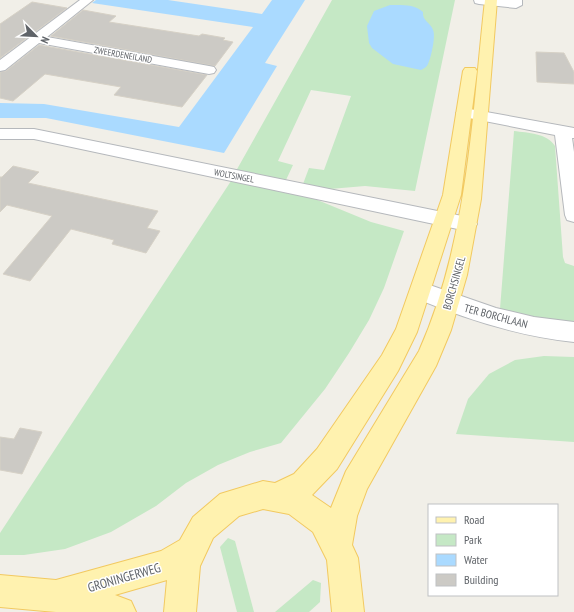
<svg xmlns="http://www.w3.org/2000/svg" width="574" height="612" font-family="'PT Sans Narrow',sans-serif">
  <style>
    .green { fill: #c5e8c5 }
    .water { fill: #aadaff }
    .building { fill: #cccac5; stroke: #d6d1c6 }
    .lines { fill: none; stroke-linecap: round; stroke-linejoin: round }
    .minor-casing { stroke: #b5b8bc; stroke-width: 2 }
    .major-casing { stroke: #f2c960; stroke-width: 2 }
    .minor { fill: #fff; fill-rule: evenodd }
    .major { fill: #fff2af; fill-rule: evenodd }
    .labels { text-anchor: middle; stroke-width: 3; stroke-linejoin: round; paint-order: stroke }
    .far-street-label { font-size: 9px; fill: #5f6368; stroke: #fff }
    .street-label { font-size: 11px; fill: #5f6368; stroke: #fff }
    .near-street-label { font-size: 13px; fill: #5f6368; stroke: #fff }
  </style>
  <rect width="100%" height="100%" fill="#f1efe8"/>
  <!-- green -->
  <g class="green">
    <polygon points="332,0 455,0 415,191 365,186 330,189 303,184 309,168 324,170 351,96 311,90 278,161 293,165 286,180 236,171"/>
    <path d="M514,131C528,133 547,133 555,146L563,257L565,263L574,266V326L561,325L500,309Z"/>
    <polygon points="231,181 315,199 371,222 404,231 384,288 369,320 349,353 325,389 281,443 250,452 218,465 186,483 156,506 111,532 65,549 24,555 0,555 0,533"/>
    <polygon points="544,356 574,357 574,442 456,434 468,399 489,374 515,360"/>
    <polygon points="228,538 235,541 254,612 237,612 220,547"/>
    <polygon points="313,580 321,583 320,602 309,612 275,612"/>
  </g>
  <!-- water -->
  <g class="water">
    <polygon points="96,0 168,0 262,14 272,0 305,0 265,63 277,66 224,153 46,118 0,118 0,103 44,104 179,127 253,27 92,3"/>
    <path d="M390,5C401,5 415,4 423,12C422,21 431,23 433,30C436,36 431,58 428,64C427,67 424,68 421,70L393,64L372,48L369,43L367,26L374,11Z"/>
  </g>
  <!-- building -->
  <g class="building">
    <polygon points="32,2 67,8 0,58 0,24"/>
    <polygon points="83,10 116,16 109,22 199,36 202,34 225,38 223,40 233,42 215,66 51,36"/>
    <polygon points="39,45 207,75 182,107 114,95 121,87 45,74 13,101 0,98 0,72 6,71"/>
    <polygon points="536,52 564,53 574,72 574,84 537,82"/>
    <polygon points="13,166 39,172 28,183 158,211 147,228 160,231 146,253 112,244 114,240 71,229 30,281 3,274 52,216 7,205 0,212 0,177 2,177"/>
    <polygon points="20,428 42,432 22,474 0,470 0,437 14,439"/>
  </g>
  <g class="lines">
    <defs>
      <g id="minor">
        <polygon points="80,0 93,0 47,37 209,66 214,67 216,70 214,73 209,74 39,43 5,70 0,71 0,60"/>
        <polygon points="474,0 522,0 522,5 516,8 479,4 475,3"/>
        <polygon points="464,108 574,128 574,138 572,138 574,152 574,222 567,220 565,215 555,135 459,116 456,113 459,110"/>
        <polygon points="0,129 34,129 467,217 474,219 477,224 474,229 467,231 34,139 0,139"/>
        <path d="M421,282L496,308L534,317L574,322V342C518,336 465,319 413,297L410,291L413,285Z"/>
      </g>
      <path id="major" d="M485,0H497L481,199L467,275L451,330L436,366L367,489L357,516L352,545L358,558L364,612H332L327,560L313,532L289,514L263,509L239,516L213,538L200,566L196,612H164L167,580L115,595L131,601L136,612H56L0,607V575L56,580L161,551L180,540L193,517L220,494L263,481L275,483L294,474L317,449L382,355L396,329L443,195L463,71L465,68H475L477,71L461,195L417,332L398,371L337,469L312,495L331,508L346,471L419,351C468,241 472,117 485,0Z"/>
    </defs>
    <!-- minor casing -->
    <use href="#minor" class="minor-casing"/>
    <!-- major casing -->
    <use href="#major" class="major-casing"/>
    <!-- minor -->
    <use href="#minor" class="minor"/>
    <!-- major -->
    <use href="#major" class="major"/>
  </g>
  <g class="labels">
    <!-- far-street labels -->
    <g class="far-street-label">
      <text transform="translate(123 55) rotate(10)" y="3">ZWEERDENEILAND</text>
      <text transform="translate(234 176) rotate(11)" y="3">WOLTSINGEL</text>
    </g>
    <!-- street labels -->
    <g class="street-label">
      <text transform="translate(454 283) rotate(-74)" y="4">BORCHSINGEL</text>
      <text transform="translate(496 316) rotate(15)" y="4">TER BORCHLAAN</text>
    </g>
    <!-- near-street labels -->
    <g class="near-street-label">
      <text transform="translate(124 577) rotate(-16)" y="5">GRONINGERWEG</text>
    </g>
  </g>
  <!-- legend -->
  <rect x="428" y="504" width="130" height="92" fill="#ffffff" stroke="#bfc1c3"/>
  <rect x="436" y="517" width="20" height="6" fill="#fff2af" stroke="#bfc1c3"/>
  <text x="464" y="524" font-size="12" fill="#5f6368">Road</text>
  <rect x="436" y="534" width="20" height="12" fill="#c5e8c5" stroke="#bfc1c3"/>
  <text x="464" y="544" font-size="12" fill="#5f6368">Park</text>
  <rect x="436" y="554" width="20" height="12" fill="#aadaff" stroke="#bfc1c3"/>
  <text x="464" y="564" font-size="12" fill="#5f6368">Water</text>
  <rect x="436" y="574" width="20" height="12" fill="#cccac5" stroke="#bfc1c3"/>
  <text x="464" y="584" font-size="12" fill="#5f6368">Building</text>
  <!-- north arrow -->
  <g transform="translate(36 36) rotate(114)" stroke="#ffffff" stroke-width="3" paint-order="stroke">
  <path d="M0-3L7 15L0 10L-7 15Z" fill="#5f6368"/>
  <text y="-6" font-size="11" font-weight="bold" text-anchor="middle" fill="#5f6368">N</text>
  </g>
</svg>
